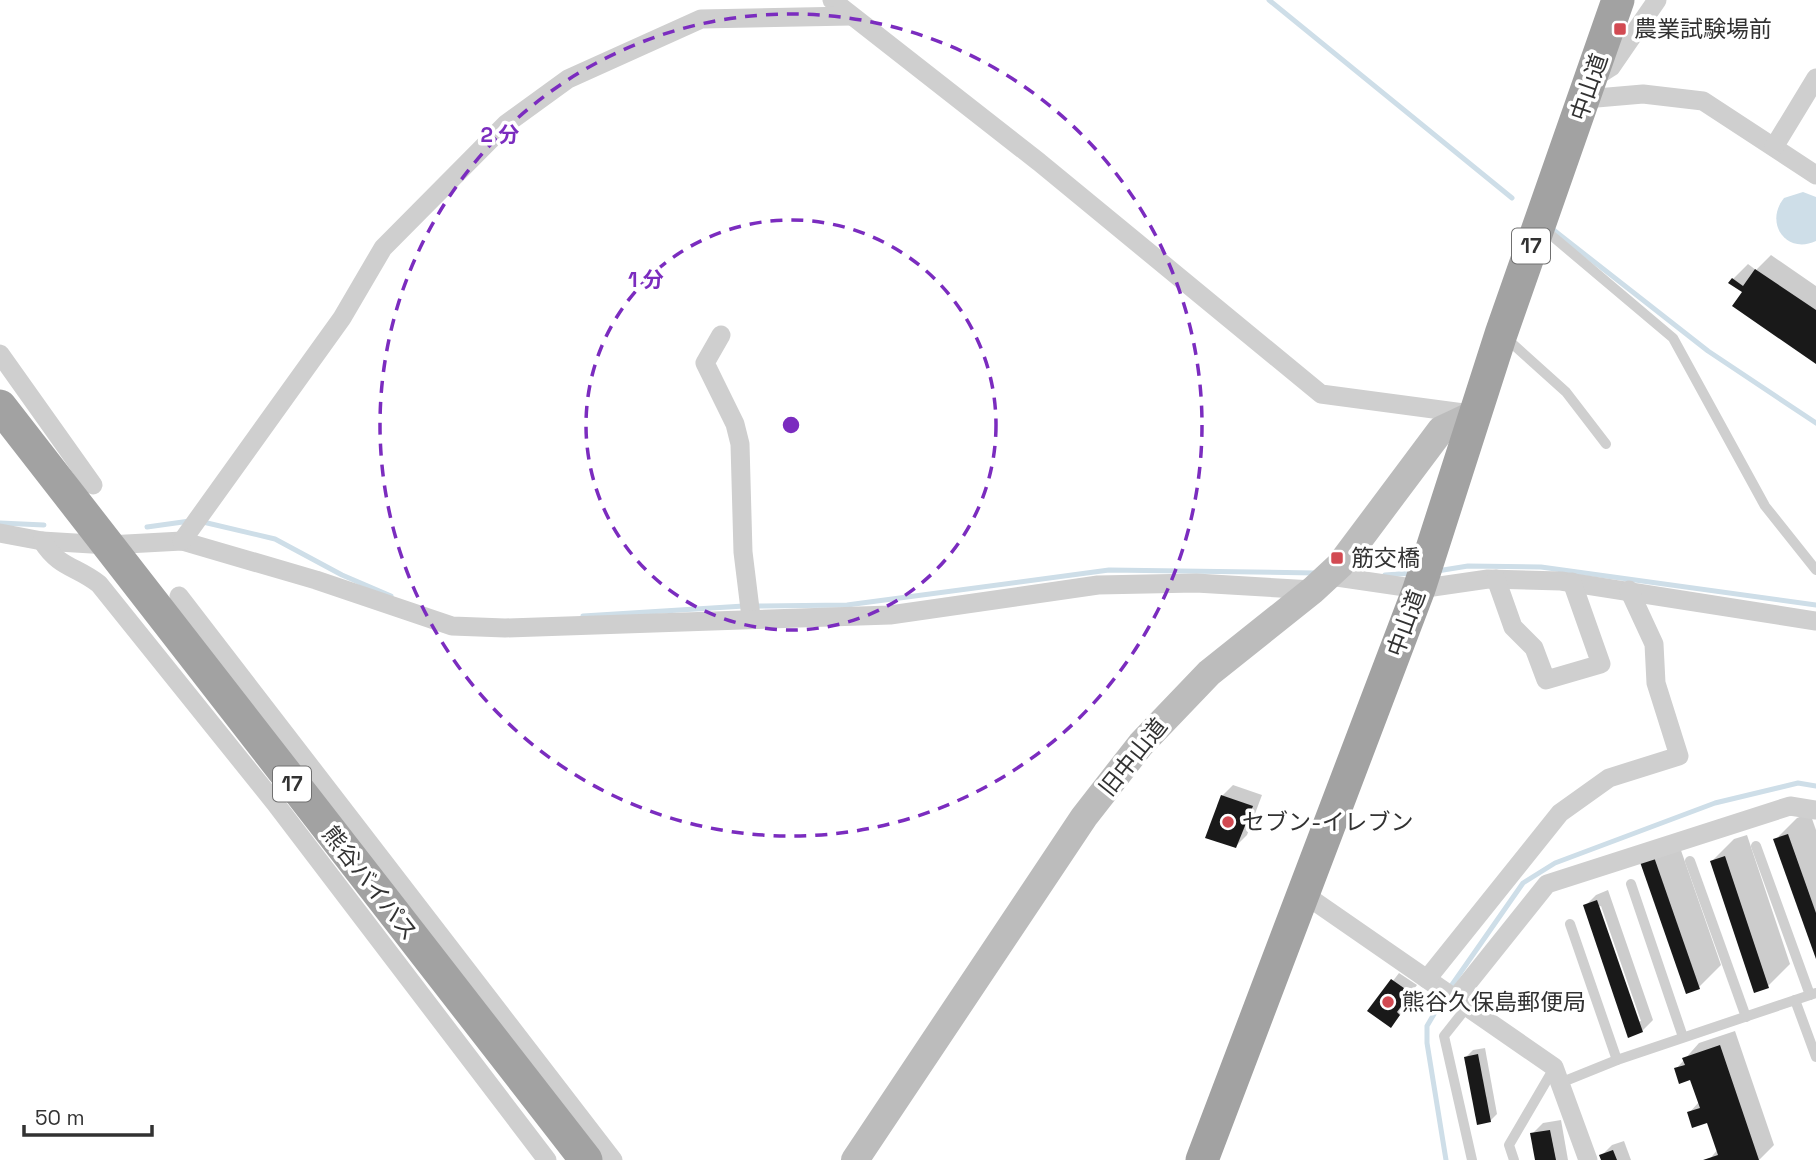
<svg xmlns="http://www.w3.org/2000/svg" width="1816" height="1160" font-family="'Space Grotesk','Noto Sans JP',sans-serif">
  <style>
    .water { fill: #cedee8 }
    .shadow { fill: #0003; fill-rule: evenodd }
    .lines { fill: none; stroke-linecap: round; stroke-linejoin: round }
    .stream { stroke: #cedee8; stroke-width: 5 }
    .building { fill: #191919 }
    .service { stroke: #cfcfcf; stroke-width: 10 }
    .minor { stroke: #cfcfcf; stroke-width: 19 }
    .secondary { stroke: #bcbcbc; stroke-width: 28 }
    .trunk { stroke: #a2a2a2; stroke-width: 33 }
    .ring { fill: none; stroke: #7b2cbf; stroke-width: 3.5; stroke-dasharray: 12 9 }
    .poi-dot { fill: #d24a52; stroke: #fff; stroke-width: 2.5 }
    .labels { text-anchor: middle; stroke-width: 7; stroke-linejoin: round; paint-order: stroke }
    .shield { fill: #fff; stroke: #707070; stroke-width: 2 }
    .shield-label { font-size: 21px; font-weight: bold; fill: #323232 }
    .poi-label { font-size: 23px; fill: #323232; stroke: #fff; text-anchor: start }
    .street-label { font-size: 23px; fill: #323232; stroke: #fff }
    .centre { fill: #7b2cbf; stroke: #fff; stroke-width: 3.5 }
    .ring-label { font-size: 21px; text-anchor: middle; font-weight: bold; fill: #7b2cbf; stroke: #fff; stroke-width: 7; stroke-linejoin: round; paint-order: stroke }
  </style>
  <rect width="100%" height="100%" fill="#fff"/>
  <!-- water -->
  <path class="water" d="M1803,192L1816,197V241C1786,255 1764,223 1784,198Z"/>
  <!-- shadow -->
  <g class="shadow">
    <polygon points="1771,255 1816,286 1816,361 1733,279 1748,264 1756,270"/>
    <polygon points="1233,785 1262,795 1247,835 1236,846 1222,796"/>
    <polygon points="1810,813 1816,830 1816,955 1775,840 1797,818"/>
    <polygon points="1747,835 1790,964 1768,986 1712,861 1734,839"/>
    <polygon points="1676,836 1721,965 1699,987 1642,862"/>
    <path d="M1608,890L1653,1020L1642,1031L1629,1035L1585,906L1596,895ZM1601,906L1641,1021L1638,1022L1598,907Z"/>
    <polygon points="1399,973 1417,985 1403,1004 1406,1007 1397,1019 1370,1011"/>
    <polygon points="1735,1031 1774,1145 1759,1160 1709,1160 1718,1149 1708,1121 1689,1113 1699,1102 1691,1078 1676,1069 1699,1043"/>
    <polygon points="1485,1048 1497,1114 1490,1121 1466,1057 1473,1050"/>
    <polygon points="1561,1120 1568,1160 1537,1160 1532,1134 1543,1123"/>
    <polygon points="1624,1141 1631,1160 1603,1160 1601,1156 1612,1145"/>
  </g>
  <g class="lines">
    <!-- stream -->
    <g class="stream">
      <polyline points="1269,0 1512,198"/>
      <polyline points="1551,228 1708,351 1816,423"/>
      <polyline points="203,522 275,539 342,575 391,596"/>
      <polyline points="0,523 44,525"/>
      <polyline points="147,527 190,521"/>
      <polyline points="1437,571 1468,566 1541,567 1816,605"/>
      <polyline points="1385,575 1413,573"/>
      <polyline points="754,606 847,605 1109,570 1316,573"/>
      <polyline points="583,616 744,606"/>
      <polyline points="1449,989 1523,883 1555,863 1715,803 1798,783 1816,786"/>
      <polyline points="1444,997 1427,1026 1427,1043 1446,1160"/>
    </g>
  </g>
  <!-- building -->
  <g class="building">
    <polygon points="1755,269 1816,310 1816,364 1732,306 1742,292 1728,283 1732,278 1743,286"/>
    <polygon points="1221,795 1253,806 1236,848 1205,838"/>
    <polygon points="1788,834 1816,913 1816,959 1773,839"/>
    <polygon points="1725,856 1769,988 1754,993 1710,861"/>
    <polygon points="1654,857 1700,989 1686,994 1640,862"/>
    <polygon points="1597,900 1643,1032 1628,1038 1583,905"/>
    <polygon points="1391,979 1411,993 1397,1012 1400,1015 1391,1028 1367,1011"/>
    <polygon points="1720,1045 1759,1160 1703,1160 1718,1155 1707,1123 1692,1128 1687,1112 1700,1108 1690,1080 1679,1084 1674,1068 1685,1065 1682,1058"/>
    <polygon points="1478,1054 1491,1122 1477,1125 1464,1057"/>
    <polygon points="1550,1130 1556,1160 1535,1160 1530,1133"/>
    <polygon points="1613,1150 1617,1160 1601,1160 1599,1155"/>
  </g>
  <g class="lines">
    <!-- service -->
    <g class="service">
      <polyline points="1545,230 1673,338 1765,506 1816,570"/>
      <polyline points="1506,338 1566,392 1606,444"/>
      <polyline points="1756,846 1810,995"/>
      <polyline points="1690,861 1746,1017"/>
      <polyline points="1631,884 1683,1037"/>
      <polyline points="1570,924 1617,1060"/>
      <polyline points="1795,1000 1816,1057"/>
      <polyline points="1467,1007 1444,1036 1472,1160"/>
      <polyline points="1560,1083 1617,1060 1816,993"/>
      <polyline points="1514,1160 1509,1145 1554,1068"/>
    </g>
    <!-- minor -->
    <g class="minor">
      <polyline points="832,0 1039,162 1321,394 1471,414"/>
      <polyline points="1592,79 1611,67 1657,0"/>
      <polyline points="1585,99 1643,94 1703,101 1816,175"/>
      <polyline points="1774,147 1816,78"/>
      <polyline points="721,335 705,363 735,424 740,444 743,552 751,617"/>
      <polyline points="0,354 93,485"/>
      <polyline points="0,533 42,541 108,545 182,541 316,580 452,626 505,628 890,615 1098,585 1196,583 1313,590"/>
      <path d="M42,541C59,568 76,566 99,584L275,803L547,1160"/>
      <polyline points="182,541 342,318 383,248 506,124 568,79 701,19 851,16"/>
      <polyline points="1330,576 1419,589 1488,579 1561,581 1816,621"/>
      <polyline points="1496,579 1513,627 1534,648 1546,680 1601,664 1572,582"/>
      <polyline points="179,596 613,1160"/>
      <polyline points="1304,894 1554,1067 1588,1160"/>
      <polyline points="1427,979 1560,813 1609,778 1679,756 1656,683 1654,644 1629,590"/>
      <polyline points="1455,999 1547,884 1790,806 1816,810"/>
    </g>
    <!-- secondary -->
    <polyline class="secondary" points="855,1160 1084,817 1141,744 1209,673 1313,590 1340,565 1441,430 1475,414"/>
    <!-- trunk -->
    <g class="trunk">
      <polyline points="0,406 586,1160"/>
      <polyline points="1202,1160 1419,589 1501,334 1618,0"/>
    </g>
  </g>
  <!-- distance rings -->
  <g class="ring">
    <circle cx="791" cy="425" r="205"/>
    <circle cx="791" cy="425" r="411"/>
  </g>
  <!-- markers -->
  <g class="poi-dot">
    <rect x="1613" y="22" width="14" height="14" rx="3.5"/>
    <rect x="1330" y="551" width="14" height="14" rx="3.5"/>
    <circle cx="1228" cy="822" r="7"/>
    <circle cx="1388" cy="1002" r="7"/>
  </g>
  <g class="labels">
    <!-- shield labels -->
    <g class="shield">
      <rect x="1512" y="228.5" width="38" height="35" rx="5"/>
      <rect x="273" y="766.5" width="38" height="35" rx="5"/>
    </g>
    <g class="shield-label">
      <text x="1531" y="253">17</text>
      <text x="292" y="791">17</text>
    </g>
    <!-- poi labels -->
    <g class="poi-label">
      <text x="1634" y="37">農業試験場前</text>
      <text x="1351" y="566">筋交橋</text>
      <text x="1242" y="830">セブン-イレブン</text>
      <text x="1402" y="1010">熊谷久保島郵便局</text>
    </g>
    <!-- street labels -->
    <g class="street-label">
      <text transform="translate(1589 87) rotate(-71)" y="8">中山道</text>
      <text transform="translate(1406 623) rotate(-70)" y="8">中山道</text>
      <text transform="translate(1133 757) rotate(-51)" y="8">旧中山道</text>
      <text transform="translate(370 883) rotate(52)" y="8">熊谷バイパス</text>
    </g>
  </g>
  <circle cx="791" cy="425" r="10" class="centre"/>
  <g class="ring-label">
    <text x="500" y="142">2 分</text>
    <text x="646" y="287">1 分</text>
  </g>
  <!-- scale -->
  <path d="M24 1125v10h128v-10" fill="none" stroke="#323232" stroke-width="3.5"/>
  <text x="35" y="1125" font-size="21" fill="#323232" stroke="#ffffff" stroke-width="5" paint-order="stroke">50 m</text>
</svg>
